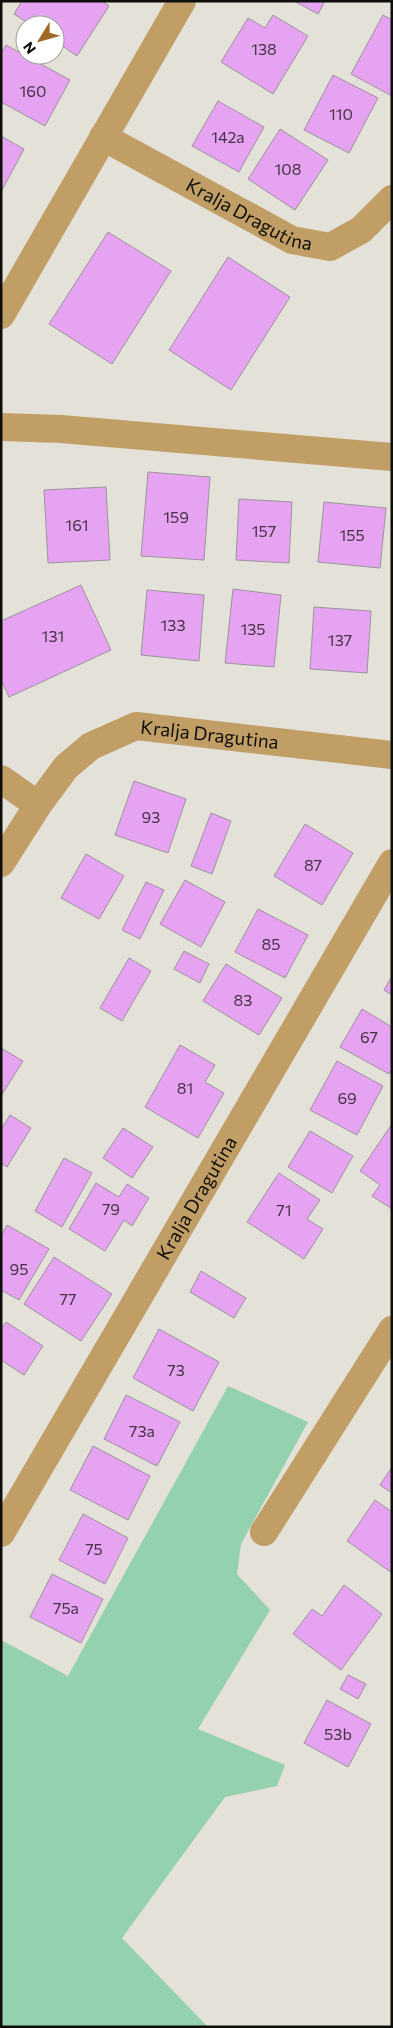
<svg xmlns="http://www.w3.org/2000/svg" width="393" height="2028" font-family="Commissioner,sans-serif">
  <style>
    .green { fill: #94d1ae }
    .building { fill: #e6a3f1; stroke: #9a949b }
    .lines { fill: none; stroke-linecap: round; stroke-linejoin: round }
    .street { stroke: #c09e65; stroke-width: 28 }
    .labels { text-anchor: middle; stroke-width: 5; stroke-linejoin: round; paint-order: stroke }
    .number-label { font-size: 16px; fill: #453344 }
    .street-label { font-size: 19px; fill: #0f0e0b; stroke: #fff }
  </style>
  <rect width="100%" height="100%" fill="#e4e1d8"/>
  <!-- green -->
  <polygon class="green" points="228,1386 308,1422 241,1544 237,1574 270,1610 198,1729 285,1765 277,1786 225,1797 122,1938 208,2027 1,2027 1,1640 68,1676"/>
  <!-- building -->
  <g class="building">
    <polygon points="22,1 102,1 109,6 77,56 55,41 55,25 31,25 14,14"/>
    <polygon points="294,1 325,1 318,14"/>
    <polygon points="273,15 308,36 273,94 221,62 248,18 265,28"/>
    <polygon points="383,15 392,20 392,96 351,74"/>
    <polygon points="6,45 70,80 45,126 1,102 1,54"/>
    <polygon points="333,75 378,98 349,153 304,130"/>
    <polygon points="218,101 264,127 239,172 192,146"/>
    <polygon points="280,129 328,160 295,210 248,179"/>
    <polygon points="1,136 24,149 1,192"/>
    <polygon points="108,232 171,271 112,364 49,324"/>
    <polygon points="228,257 290,297 231,390 169,350"/>
    <polygon points="148,472 210,477 204,560 141,556"/>
    <polygon points="106,487 110,560 48,563 44,490"/>
    <polygon points="239,499 292,502 289,563 236,560"/>
    <polygon points="324,502 386,508 380,568 318,562"/>
    <polygon points="81,585 111,650 9,697 1,680 1,621"/>
    <polygon points="233,589 281,595 274,667 225,663"/>
    <polygon points="147,590 204,595 199,661 141,655"/>
    <polygon points="314,607 371,611 367,673 310,669"/>
    <polygon points="134,781 186,799 168,853 115,835"/>
    <polygon points="211,813 231,821 212,874 191,866"/>
    <polygon points="305,824 353,853 322,905 274,876"/>
    <polygon points="86,854 124,876 99,919 61,898"/>
    <polygon points="185,880 225,902 201,947 160,924"/>
    <polygon points="146,882 164,890 140,939 122,930"/>
    <polygon points="258,909 308,935 285,978 235,952"/>
    <polygon points="184,951 209,964 200,983 174,969"/>
    <polygon points="129,958 151,971 122,1021 100,1008"/>
    <polygon points="226,964 282,998 259,1035 203,1001"/>
    <polygon points="392,976 392,995 384,990"/>
    <polygon points="362,1009 392,1027 392,1069 389,1074 340,1047"/>
    <polygon points="180,1045 215,1065 205,1082 224,1093 198,1138 145,1107"/>
    <polygon points="1,1048 23,1061 1,1096"/>
    <polygon points="337,1061 383,1086 357,1135 310,1110"/>
    <polygon points="10,1115 31,1128 7,1167 1,1163 1,1130"/>
    <polygon points="392,1124 392,1209 372,1196 380,1185 360,1171"/>
    <polygon points="123,1128 153,1147 132,1178 103,1158"/>
    <polygon points="310,1131 353,1156 332,1193 288,1167"/>
    <polygon points="64,1158 92,1173 62,1227 35,1211"/>
    <polygon points="279,1173 320,1200 307,1219 323,1229 304,1259 247,1222"/>
    <polygon points="96,1183 119,1197 127,1184 149,1198 132,1226 124,1220 105,1251 69,1229"/>
    <polygon points="7,1225 49,1249 19,1300 1,1290 1,1236"/>
    <polygon points="54,1257 112,1294 81,1341 24,1304"/>
    <polygon points="201,1271 246,1298 234,1318 190,1292"/>
    <polygon points="6,1322 43,1346 24,1375 1,1360 1,1329"/>
    <polygon points="159,1329 219,1362 193,1411 133,1378"/>
    <polygon points="126,1395 180,1422 157,1466 104,1439"/>
    <polygon points="93,1446 150,1476 128,1520 70,1490"/>
    <polygon points="392,1467 392,1493 380,1485"/>
    <polygon points="375,1500 392,1512 392,1573 347,1541"/>
    <polygon points="83,1514 128,1538 105,1584 59,1560"/>
    <polygon points="52,1574 103,1599 81,1643 30,1617"/>
    <polygon points="344,1585 382,1614 341,1670 293,1634 312,1609 322,1616"/>
    <polygon points="348,1675 366,1684 358,1699 340,1689"/>
    <polygon points="327,1700 371,1724 348,1767 304,1743"/>
  </g>
  <g class="lines">
    <!-- street -->
    <g class="street">
      <path id="s1" d="M103,137L292,240L330,247L361,230L392,199"/>
      <polyline points="1,315 182,1"/>
      <polyline points="1,427 61,429 392,457"/>
      <polyline points="1,779 38,805"/>
      <path id="s2" d="M1,863L38,805L66,767L91,746L136,726L392,755"/>
      <polyline points="264,1532 392,1330"/>
      <path id="s3" d="M1,1533L392,863"/>
    </g>
  </g>
  <g class="labels">
    <!-- number labels -->
    <g class="number-label">
      <text x="264" y="55">138</text>
      <text x="33" y="97">160</text>
      <text x="341" y="120">110</text>
      <text x="228" y="143">142a</text>
      <text x="288" y="175">108</text>
      <text x="176" y="523">159</text>
      <text x="77" y="531">161</text>
      <text x="264" y="537">157</text>
      <text x="352" y="541">155</text>
      <text x="173" y="631">133</text>
      <text x="253" y="635">135</text>
      <text x="53" y="642">131</text>
      <text x="340" y="646">137</text>
      <text x="151" y="823">93</text>
      <text x="313" y="871">87</text>
      <text x="271" y="950">85</text>
      <text x="243" y="1006">83</text>
      <text x="369" y="1043">67</text>
      <text x="185" y="1094">81</text>
      <text x="347" y="1104">69</text>
      <text x="111" y="1215">79</text>
      <text x="284" y="1216">71</text>
      <text x="19" y="1275">95</text>
      <text x="68" y="1305">77</text>
      <text x="176" y="1376">73</text>
      <text x="142" y="1437">73a</text>
      <text x="94" y="1555">75</text>
      <text x="66" y="1614">75a</text>
      <text x="338" y="1740">53b</text>
    </g>
    <!-- street labels -->
    <g class="street-label">
      <text dy="7" stroke="none"><textPath href="#s1" startOffset="166">Kralja Dragutina</textPath></text>
      <text dy="7" stroke="none"><textPath href="#s2" startOffset="272">Kralja Dragutina</textPath></text>
      <text dy="7" stroke="none"><textPath href="#s3" startOffset="388">Kralja Dragutina</textPath></text>
    </g>
  </g>
  <!-- border -->
  <rect width="393" height="2028" fill="none" stroke="#0f0e0b" stroke-width="5"/>
  <!-- north arrow -->
  <g transform="translate(40 40) rotate(233)"><circle r="24" fill="#ffffff" stroke="#9f9f9d"/>
  <path d="M0-4L9 19L0 12L-9 19Z" fill="#a06a25"/>
  <text y="-8" font-size="14" font-weight="bold" text-anchor="middle" fill="#0f0e0b">N</text>
  </g>
</svg>
